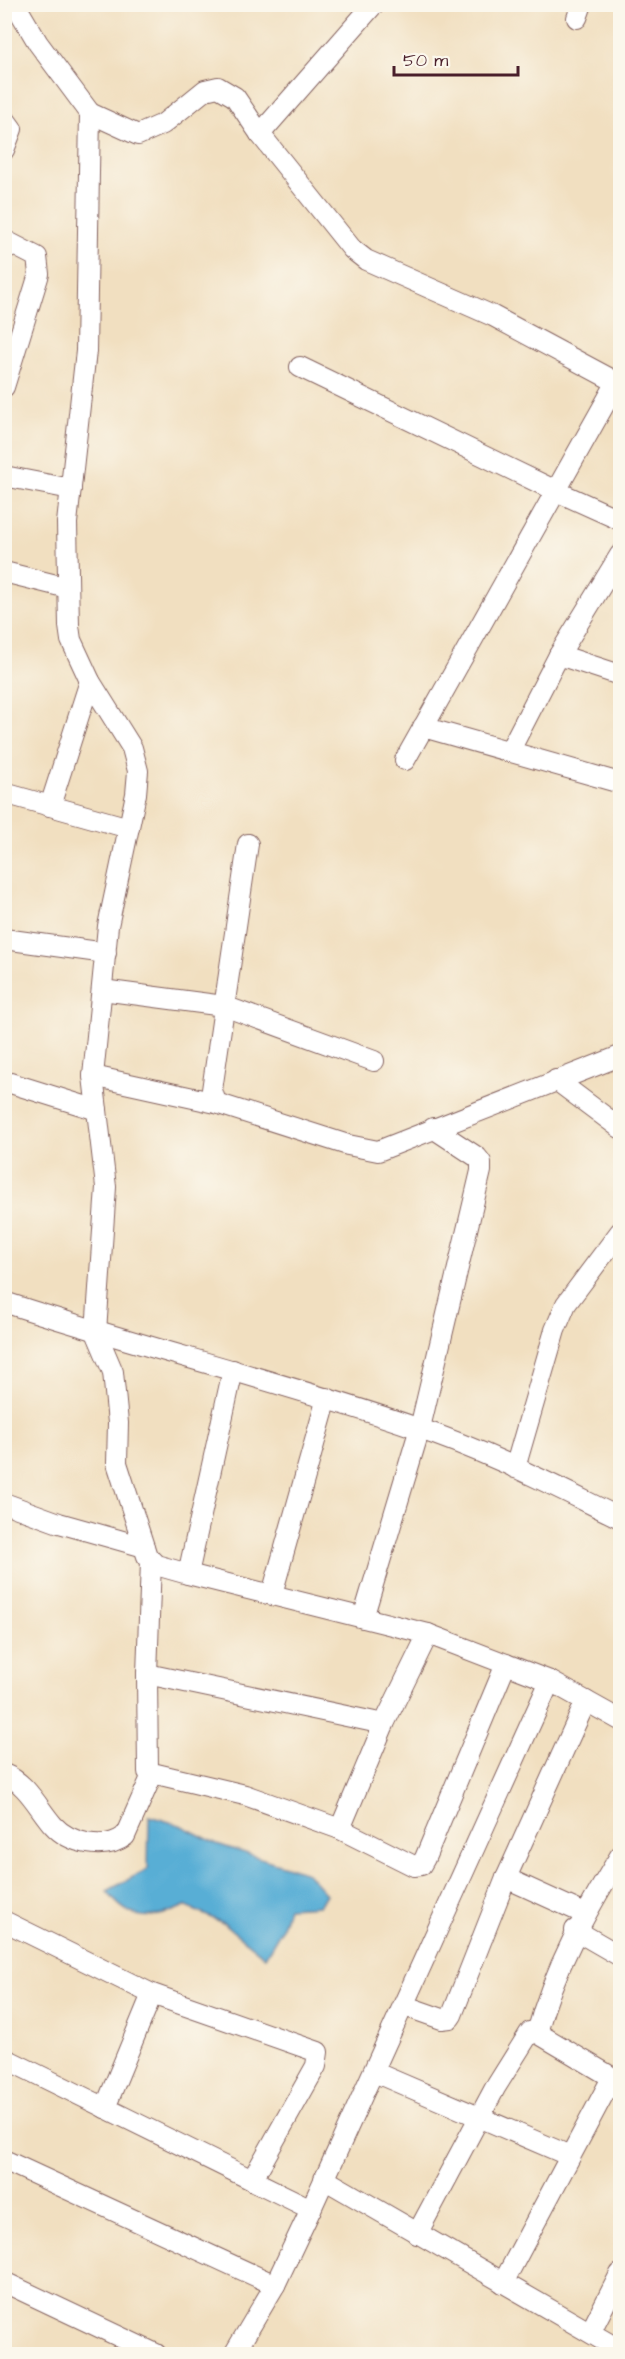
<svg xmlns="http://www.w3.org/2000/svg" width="625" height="2359" font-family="'Architects Daughter',sans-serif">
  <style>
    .water { fill: #59aed5; stroke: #526680; stroke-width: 1.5 }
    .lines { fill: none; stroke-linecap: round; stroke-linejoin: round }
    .street-casing { stroke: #84625f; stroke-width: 22 }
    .street { stroke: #fff; stroke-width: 20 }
  </style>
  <rect width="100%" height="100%" fill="#fbf7ec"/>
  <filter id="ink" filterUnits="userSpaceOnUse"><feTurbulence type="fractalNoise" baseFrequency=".0167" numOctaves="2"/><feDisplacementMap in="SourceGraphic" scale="12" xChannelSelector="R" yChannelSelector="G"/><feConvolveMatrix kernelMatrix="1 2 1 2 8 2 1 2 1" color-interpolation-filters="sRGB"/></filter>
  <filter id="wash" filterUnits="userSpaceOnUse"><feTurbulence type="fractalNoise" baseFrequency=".008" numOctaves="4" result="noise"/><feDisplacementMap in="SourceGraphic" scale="24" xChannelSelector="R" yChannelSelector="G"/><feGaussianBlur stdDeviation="1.35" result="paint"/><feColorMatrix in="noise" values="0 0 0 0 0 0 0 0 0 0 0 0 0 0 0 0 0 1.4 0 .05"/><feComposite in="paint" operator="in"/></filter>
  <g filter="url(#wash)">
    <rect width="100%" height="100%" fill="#f1dfc0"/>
    <!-- water -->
    <path class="water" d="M149,1816L180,1825L217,1844L307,1873L326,1894L319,1906L288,1908L281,1930L265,1957L223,1923L185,1906C152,1921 130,1923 107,1891L148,1869Z"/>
  </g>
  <g filter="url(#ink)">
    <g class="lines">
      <defs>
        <g id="street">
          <polyline points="15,4 38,43 90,113 86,351 67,523 69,626 71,640 90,681 132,748 138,771 136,794 108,926 93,1076 106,1187 96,1332 113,1372 118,1423 117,1463 147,1556 156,1565 188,1574 428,1634 550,1681 620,1720"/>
          <polyline points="577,18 582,4"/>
          <polyline points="90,113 138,135 163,124 205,90 218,87 235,97 260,134 352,249 366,260 493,316 620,384"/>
          <polyline points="4,118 12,129 4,150"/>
          <polyline points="260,134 374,4"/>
          <polyline points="4,240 37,257 39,274 4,387"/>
          <polyline points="300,367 556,491 620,520"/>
          <polyline points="4,476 71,489"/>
          <polyline points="4,572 68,588"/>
          <polyline points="559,655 620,675"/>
          <polyline points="423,727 620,783"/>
          <polyline points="509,752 559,655 620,555"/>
          <polyline points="405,760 617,382"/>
          <polyline points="4,793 129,828"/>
          <polyline points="50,806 90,681"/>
          <polyline points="4,939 106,953"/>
          <polyline points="102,990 224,1006 374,1061"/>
          <polyline points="93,1076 216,1103 348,1145 378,1151 620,1056"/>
          <polyline points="556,1080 620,1128"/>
          <polyline points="4,1081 97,1110"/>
          <polyline points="216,1103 212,1090 248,844"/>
          <path d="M4,1302C141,1347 281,1381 417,1428C487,1451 554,1486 620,1518"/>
          <polyline points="515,1468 555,1330 566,1304 620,1232"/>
          <polyline points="4,1503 59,1523 144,1547"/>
          <polyline points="151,1561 147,1674 148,1772 245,1795 340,1829 414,1866 421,1865 425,1858 506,1664"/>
          <polyline points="188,1574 233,1370"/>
          <polyline points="272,1594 327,1398"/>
          <polyline points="363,1618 420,1428 481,1171 481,1162 477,1157 433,1128"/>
          <polyline points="147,1674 384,1724"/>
          <path d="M4,1774C27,1783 38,1808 53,1825C70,1844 105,1851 125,1836L152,1775"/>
          <polyline points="340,1829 384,1724 428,1634"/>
          <polyline points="506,1878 585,1914"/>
          <polyline points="4,1921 152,1994 318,2052 316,2066 252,2180"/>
          <polyline points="575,1930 620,1956"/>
          <polyline points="405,2006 442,2019 450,2018 452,2015 506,1878 586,1701"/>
          <path d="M537,2033C554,1968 586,1912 620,1856"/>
          <polyline points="4,2058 311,2209"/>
          <polyline points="374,2072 570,2156"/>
          <polyline points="105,2108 152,1994"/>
          <polyline points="4,2160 275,2285"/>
          <polyline points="324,2179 620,2350"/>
          <polyline points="417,2234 495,2088 530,2032 534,2031 620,2082"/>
          <polyline points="4,2282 156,2354"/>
          <polyline points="503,2283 612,2078"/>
          <polyline points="591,2331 620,2274"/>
          <polyline points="234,2354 275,2285 311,2209 550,1681"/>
        </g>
      </defs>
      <!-- street casing -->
      <use href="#street" class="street-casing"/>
      <!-- street -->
      <use href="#street" class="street"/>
    </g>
  </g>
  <!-- margin -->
  <rect width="625" height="2359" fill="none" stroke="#fbf7ec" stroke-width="24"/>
  <!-- scale -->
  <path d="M394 66v9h124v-9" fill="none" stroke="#4a1f2b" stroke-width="3"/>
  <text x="403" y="66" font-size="18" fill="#4a1f2b" stroke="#fbf7ec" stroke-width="4.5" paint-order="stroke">50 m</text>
</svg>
